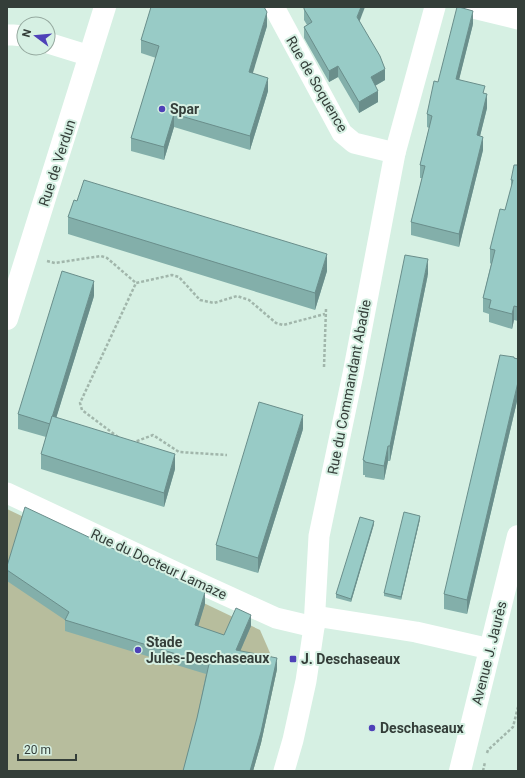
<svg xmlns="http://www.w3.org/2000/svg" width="525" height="778" font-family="Roboto,sans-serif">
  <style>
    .green { fill: #b7bd9d }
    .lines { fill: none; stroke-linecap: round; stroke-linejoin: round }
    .path { stroke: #a1b6ab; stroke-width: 2.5; stroke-dasharray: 3 2; stroke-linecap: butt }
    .street { stroke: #fff; stroke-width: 21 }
    .secondary { stroke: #fff; stroke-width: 22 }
    .wall { fill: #83afaa }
    .shaded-wall { fill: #6a8e8b }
    .building { fill: #98cbc6; stroke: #6a8e8b }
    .poi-dot { fill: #4e41b8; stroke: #d6f0e3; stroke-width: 1.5 }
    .labels { text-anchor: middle; stroke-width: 4; stroke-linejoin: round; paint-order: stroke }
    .street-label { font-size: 14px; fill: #343e39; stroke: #d6f0e3 }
    .poi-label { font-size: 14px; font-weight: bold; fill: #343e39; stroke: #d6f0e3; text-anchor: start }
  </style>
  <rect width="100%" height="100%" fill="#d6f0e3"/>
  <!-- green -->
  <polygon class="green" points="7,509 260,630 277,669 261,743 253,771 7,771"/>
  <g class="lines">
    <!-- path -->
    <g class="path">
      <polyline points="47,261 55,263 101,256 107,258 136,283"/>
      <polyline points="324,367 326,309"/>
      <polyline points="118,437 82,410 80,403 136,283 172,275 179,277 200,300 214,303 237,296 249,300 276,323 283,325 325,314"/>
      <polyline points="132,443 153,435 179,452 227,455"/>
      <polyline points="487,753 488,750 513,727 518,707"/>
      <polyline points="483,771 485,762"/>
    </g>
    <!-- street -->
    <g class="street">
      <polyline points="274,7 342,133 354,143 395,153"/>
      <polyline points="469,7 518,19"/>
      <polyline points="7,35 13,35 24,36"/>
      <polyline points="48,43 90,56"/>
      <polyline points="7,493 188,578 276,618 314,627"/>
      <polyline points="315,616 416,632 490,649"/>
      <polyline points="284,771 293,740 306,681 314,627 319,536 353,374 395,153 435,7"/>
    </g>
    <!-- secondary -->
    <g class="secondary">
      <polyline points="7,319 105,7"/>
      <polyline points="460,771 518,536"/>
    </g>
  </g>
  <!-- wall -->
  <g class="wall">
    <polygon points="304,9 359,21 385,80 375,86 378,102 359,113 338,77 329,82 304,38 304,27 307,25 304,20"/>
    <polygon points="473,24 459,79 485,94 487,108 480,136 483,150 459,247 411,235 411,222 422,178 420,178 420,165 429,128 427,127 427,114 438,82"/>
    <polygon points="267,26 252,73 268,91 250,150 174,127 164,160 131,151 131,138 156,58 141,53 141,40"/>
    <polygon points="518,165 518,321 514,320 512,329 489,322 489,314 483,312 483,298 491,264 490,263 490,249 505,210 511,189 511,180"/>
    <polygon points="68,217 327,271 315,310 68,234"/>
    <polygon points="428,274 390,461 388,461 384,480 365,477 365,475 363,475 363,460"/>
    <polygon points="94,296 56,418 175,469 164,507 41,469 41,454 46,437 18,429 18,414"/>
    <polygon points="514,358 518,359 518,397 467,614 444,609 444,594"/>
    <polygon points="303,429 258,573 216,560 216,545"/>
    <polygon points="420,519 401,600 384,596 384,593"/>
    <polygon points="374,524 351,602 336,598 336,594"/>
    <polygon points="7,566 205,604 198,626 224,635 251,626 240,651 277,669 261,743 253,771 183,771 197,718 206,674 65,631 65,620 7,581"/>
  </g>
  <!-- shaded-wall -->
  <g class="shaded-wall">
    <polygon points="361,7 365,7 357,28 357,17"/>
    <polygon points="473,11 473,24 456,92 456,79"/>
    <polygon points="267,12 267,26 249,86 249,72"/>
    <polygon points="338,66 338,77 329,82 329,71"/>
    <polygon points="385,69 385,80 371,88 371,77"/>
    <polygon points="268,78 268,91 250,150 250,136"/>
    <polygon points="378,91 378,102 359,113 359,102"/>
    <polygon points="487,94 487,108 477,148 477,135"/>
    <polygon points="174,114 174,127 164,160 164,147"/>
    <polygon points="483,137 483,150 459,247 459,234"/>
    <polygon points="327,254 327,271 315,310 315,293"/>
    <polygon points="428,259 428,274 390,461 390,446"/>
    <polygon points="94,281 94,296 50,438 50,424"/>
    <polygon points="514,306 514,320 512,329 512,314"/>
    <polygon points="518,382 518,397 467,614 467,600"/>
    <polygon points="303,415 303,429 258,573 258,558"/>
    <polygon points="388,446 388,461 384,480 384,466"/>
    <polygon points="175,454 175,469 164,507 164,493"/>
    <polygon points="420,516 420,519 401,600 401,597"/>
    <polygon points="374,521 374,524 351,602 351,599"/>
    <polygon points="205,592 205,604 195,637 195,625"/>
    <polygon points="251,615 251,626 236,661 236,650"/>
    <polygon points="277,658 277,669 261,743 253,771 250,771"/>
  </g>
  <!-- building -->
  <g class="building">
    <polygon points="151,7 264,7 267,12 249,72 268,78 250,136 174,114 164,147 131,138 159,46 141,40"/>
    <polygon points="304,7 361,7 357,17 380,56 385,69 371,77 378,91 359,102 338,66 329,71 304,27 312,22 304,9"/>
    <polygon points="457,7 459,7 473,11 456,79 485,86 483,93 487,94 477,135 483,137 459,234 411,222 425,166 420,165 432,116 427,114 434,81 438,82"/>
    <polygon points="514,165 518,165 518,307 514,306 512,314 489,308 491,300 483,298 495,250 490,249 500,209 505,210 513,180 511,180"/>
    <polygon points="84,180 327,254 315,293 68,217 74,200 77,201"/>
    <polygon points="405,255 428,259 390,446 388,446 384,466 365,462 365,461 363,460"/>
    <polygon points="62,271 94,281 50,424 18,414"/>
    <polygon points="500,355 514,357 514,358 518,359 518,382 467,600 444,594"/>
    <polygon points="259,402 303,415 258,558 216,545"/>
    <polygon points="52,416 175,454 164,493 41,454"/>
    <polygon points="25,507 205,592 195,625 224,635 236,608 251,615 236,650 277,658 261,732 250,771 183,771 197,718 209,664 65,620 69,612 7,570 7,566"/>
    <polygon points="404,512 420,516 401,597 384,593"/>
    <polygon points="360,517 374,521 351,599 336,594"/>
  </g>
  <!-- markers -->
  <g class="poi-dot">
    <circle cx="162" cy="109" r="4"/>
    <circle cx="138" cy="650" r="4"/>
    <rect x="289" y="655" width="8" height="8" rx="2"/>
    <circle cx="372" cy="728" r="4"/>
  </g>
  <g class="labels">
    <!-- street labels -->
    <g class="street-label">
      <text transform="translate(317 84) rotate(60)" y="5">Rue de Soquence</text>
      <text transform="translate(57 163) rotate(-72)" y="5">Rue de Verdun</text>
      <text transform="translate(349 387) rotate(-79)" y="5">Rue du Commandant Abadie</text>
      <text transform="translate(159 564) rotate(25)" y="5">Rue du Docteur Lamaze</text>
      <text transform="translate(489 653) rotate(-76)" y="5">Avenue J. Jaurès</text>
    </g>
    <!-- poi labels -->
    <g class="poi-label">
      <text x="170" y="114">Spar</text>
      <text x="146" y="647">Stade<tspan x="146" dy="16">Jules-Deschaseaux</tspan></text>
      <text x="301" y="664">J. Deschaseaux</text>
      <text x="380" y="733">Deschaseaux</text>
    </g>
  </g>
  <!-- border -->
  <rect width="525" height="778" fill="none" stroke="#343e39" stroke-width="16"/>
  <!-- north arrow -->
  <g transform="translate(36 36) rotate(286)"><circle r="19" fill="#d6f0e3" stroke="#95a99f"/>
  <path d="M0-3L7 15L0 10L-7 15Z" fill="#4e41b8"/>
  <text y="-6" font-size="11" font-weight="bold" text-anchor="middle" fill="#343e39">N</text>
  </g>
  <!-- scale -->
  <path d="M18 754v6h58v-6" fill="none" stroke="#343e39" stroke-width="2"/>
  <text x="24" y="754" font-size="12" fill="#343e39" stroke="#d6f0e3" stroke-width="3" paint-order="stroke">20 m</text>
</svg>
